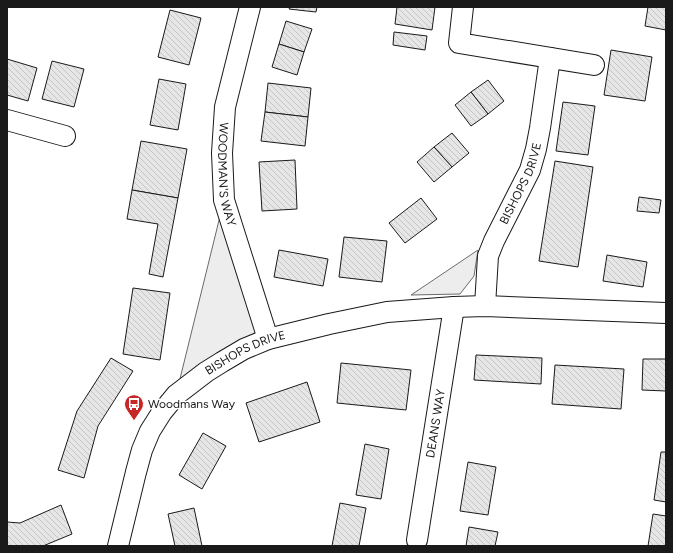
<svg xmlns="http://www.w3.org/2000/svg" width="673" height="553" font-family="Figtree,sans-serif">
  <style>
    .built { fill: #ededed; stroke: #6a6a6a }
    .building { fill: url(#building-back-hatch); stroke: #1a1a1a }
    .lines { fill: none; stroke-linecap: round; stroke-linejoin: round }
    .minor-casing { stroke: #1a1a1a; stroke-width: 22 }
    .minor { stroke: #fff; stroke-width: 20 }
    .labels { text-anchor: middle; stroke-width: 3; stroke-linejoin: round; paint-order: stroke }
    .street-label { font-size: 12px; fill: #1a1a1a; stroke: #fff }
    .poi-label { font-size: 12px; fill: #1a1a1a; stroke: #fff; text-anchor: start }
  </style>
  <defs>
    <pattern id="building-back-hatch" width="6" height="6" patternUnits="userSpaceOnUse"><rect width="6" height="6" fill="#e6e6e6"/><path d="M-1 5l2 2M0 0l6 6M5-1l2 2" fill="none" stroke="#c5c5c5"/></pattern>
  </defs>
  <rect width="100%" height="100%" fill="#fff"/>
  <!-- built -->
  <g class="built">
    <polygon points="224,200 268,339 176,395"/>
    <polygon points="478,250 474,276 460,294 411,295"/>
  </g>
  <!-- building -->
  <g class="building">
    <polygon points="290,7 317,7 316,12 289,9"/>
    <polygon points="397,7 435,7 432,30 395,24"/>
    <polygon points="648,7 666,7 666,30 645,26"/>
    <polygon points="170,10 201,18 189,65 158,57"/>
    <polygon points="286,21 312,29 304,52 279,44"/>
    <polygon points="394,32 427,36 425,50 393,45"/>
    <polygon points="279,44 304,52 297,75 272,67"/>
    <polygon points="611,50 652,57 645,101 604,95"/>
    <polygon points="7,59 37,68 28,101 7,95"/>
    <polygon points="52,61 84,69 74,107 42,99"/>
    <polygon points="159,79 186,84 178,130 150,125"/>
    <polygon points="488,80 504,101 488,114 471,92"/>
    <polygon points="268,83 311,88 308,117 265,112"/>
    <polygon points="471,92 488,114 471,126 455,105"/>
    <polygon points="563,102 595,106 588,155 556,151"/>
    <polygon points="265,112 308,117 305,146 261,141"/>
    <polygon points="452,133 469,153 452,167 434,147"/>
    <polygon points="141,141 187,149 178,198 132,190"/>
    <polygon points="434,147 452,167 434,182 417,162"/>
    <polygon points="295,160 297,209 262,211 259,162"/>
    <polygon points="555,161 593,167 578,267 539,261"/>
    <polygon points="132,190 178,198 163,277 149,274 158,224 127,219"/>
    <polygon points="639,197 661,200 659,213 637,211"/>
    <polygon points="421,198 437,219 405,243 389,223"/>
    <polygon points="344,237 387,241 382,282 339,277"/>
    <polygon points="279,250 328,259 323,286 274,277"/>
    <polygon points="607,255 647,262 643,287 603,281"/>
    <polygon points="133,288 170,293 160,360 123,354"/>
    <polygon points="476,355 542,358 541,384 474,380"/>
    <polygon points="111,358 133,371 98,426 84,478 58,470 77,411"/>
    <polygon points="643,359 666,359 666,391 642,390"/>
    <polygon points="341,363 411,370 406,410 337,403"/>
    <polygon points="555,365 624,369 621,409 552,404"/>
    <polygon points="307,382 320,422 259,442 246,403"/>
    <polygon points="203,433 226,446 202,489 179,475"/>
    <polygon points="365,444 389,449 381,499 356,495"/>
    <polygon points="661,452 666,452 666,502 654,500"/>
    <polygon points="468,462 496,467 488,515 460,511"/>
    <polygon points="340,503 366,508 359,546 332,546"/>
    <polygon points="61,505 72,534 43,546 7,546 7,522 20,523"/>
    <polygon points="194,508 202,546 175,546 168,514"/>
    <polygon points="653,514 666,516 666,546 648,546"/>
    <polygon points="469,527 498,532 495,546 466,546"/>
  </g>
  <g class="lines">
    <defs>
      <g id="minor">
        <path id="s1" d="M250,7L225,107L222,153L224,200L268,339"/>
        <polyline points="463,7 459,43 594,65"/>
        <polyline points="7,120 65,136"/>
        <path id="s2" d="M485,306L488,256L494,241L530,170L536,149L540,128L550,58"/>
        <path id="s3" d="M417,540L454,307"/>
        <path id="s4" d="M118,546L136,472L142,450L150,431L162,412L176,395L206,372L222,362L244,349L268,339L329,324L387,312L454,307L485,306L666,313"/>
      </g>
    </defs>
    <!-- minor casing -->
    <use href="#minor" class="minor-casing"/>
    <!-- minor -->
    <use href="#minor" class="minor"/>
  </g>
  <!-- icons -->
  <defs>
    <symbol id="bus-pin" viewBox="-11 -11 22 30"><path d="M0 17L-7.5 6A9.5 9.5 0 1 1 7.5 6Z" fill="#c62828" stroke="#fff"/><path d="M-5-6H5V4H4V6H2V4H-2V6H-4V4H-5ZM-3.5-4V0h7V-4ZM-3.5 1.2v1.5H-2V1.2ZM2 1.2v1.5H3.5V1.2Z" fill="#fff"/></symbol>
  </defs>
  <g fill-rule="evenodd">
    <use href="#bus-pin" x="123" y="393" width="22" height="30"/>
  </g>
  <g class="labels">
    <!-- street labels -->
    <g class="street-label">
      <text dy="4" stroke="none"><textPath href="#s1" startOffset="171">WOODMAN'S WAY</textPath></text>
      <text dy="4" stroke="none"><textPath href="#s2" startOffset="130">BISHOPS DRIVE</textPath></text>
      <text dy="4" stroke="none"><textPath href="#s4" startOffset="246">BISHOPS DRIVE</textPath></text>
      <text dy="4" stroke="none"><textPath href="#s3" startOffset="118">DEANS WAY</textPath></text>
    </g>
    <!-- poi labels -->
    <g class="poi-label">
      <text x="148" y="408">Woodmans Way</text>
    </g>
  </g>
  <!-- border -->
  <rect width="673" height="553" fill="none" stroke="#1a1a1a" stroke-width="16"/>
</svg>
